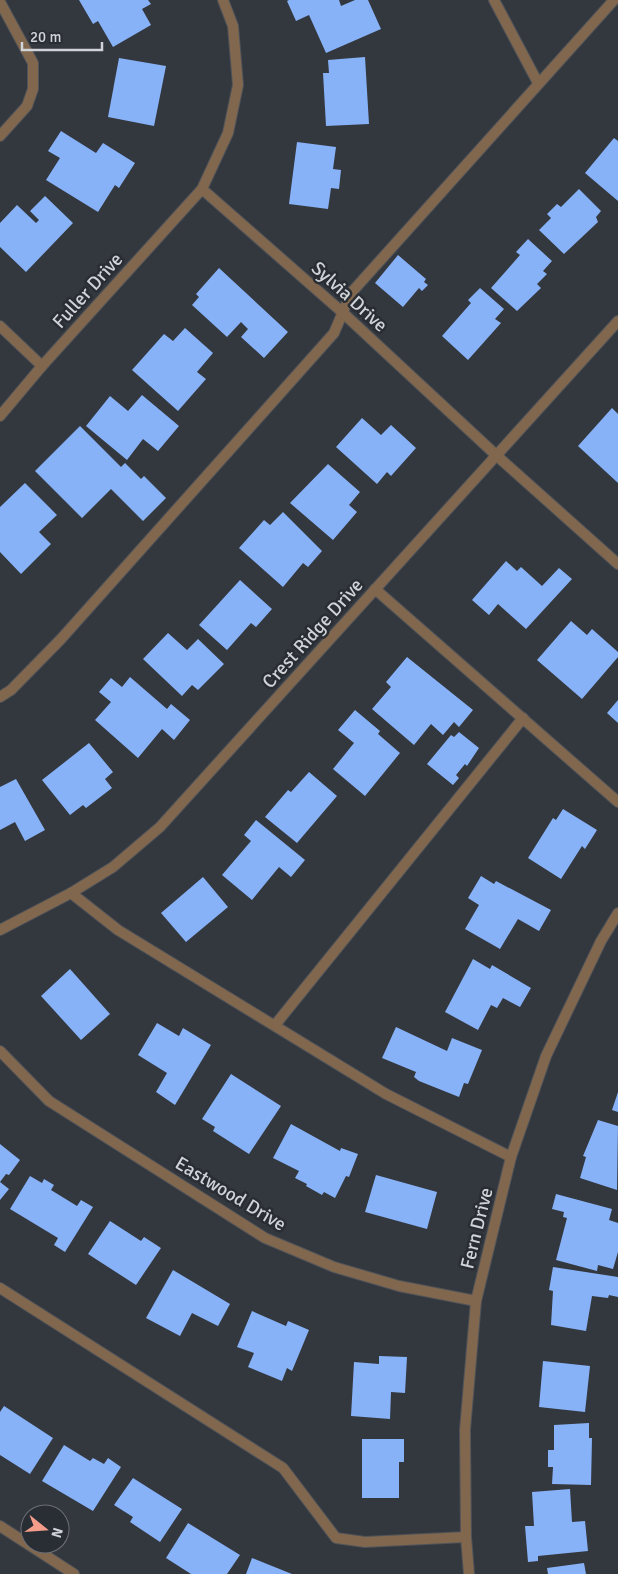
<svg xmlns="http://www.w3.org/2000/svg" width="618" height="1574" font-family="Signika,sans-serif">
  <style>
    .building { fill: #88b2f8 }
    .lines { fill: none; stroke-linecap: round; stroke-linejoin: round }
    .service-casing { stroke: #4f535a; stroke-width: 12 }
    .minor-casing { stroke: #4f535a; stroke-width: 12 }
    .service { stroke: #80674d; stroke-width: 10 }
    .minor { stroke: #80674d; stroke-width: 10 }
    .labels { text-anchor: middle; stroke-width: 5; stroke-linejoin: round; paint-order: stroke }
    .street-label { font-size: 19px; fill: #d0d3d7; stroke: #292d34 }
  </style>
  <rect width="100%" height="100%" fill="#33373e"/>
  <!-- building -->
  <g class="building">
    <polygon points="79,0 148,0 151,4 142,9 151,25 113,47 98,21 93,24"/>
    <polygon points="289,0 339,0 341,6 355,0 368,0 381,29 326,53 309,15 296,21 287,1"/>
    <polygon points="365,57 369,124 326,126 323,73 329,73 328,60"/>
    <polygon points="119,58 166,66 154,126 108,117"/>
    <polygon points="61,131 96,153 103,143 135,163 119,188 115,185 98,212 46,180 60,158 48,151"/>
    <polygon points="614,138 618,141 618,201 585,173"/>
    <polygon points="297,142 336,147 333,169 341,170 339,189 331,188 328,209 289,204"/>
    <polygon points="579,189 601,211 596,217 598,222 564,254 539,230 551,218 547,214 557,204 561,207"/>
    <polygon points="45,196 73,223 26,272 0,247 0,223 17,205 36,223 39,220 30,211"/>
    <polygon points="528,239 552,261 543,271 547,274 537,284 541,288 517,311 491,288 520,255 516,252"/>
    <polygon points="398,255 426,279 424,282 428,285 422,291 419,288 403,307 375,283"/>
    <polygon points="219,268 288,332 264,358 241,337 248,329 241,322 227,337 192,305 199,297 196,294"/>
    <polygon points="480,288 504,309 495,319 501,323 468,360 442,336 471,303 468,300"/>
    <polygon points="185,328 213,353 197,372 206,379 178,411 132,370 164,334 173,341"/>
    <polygon points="142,395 179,426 158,451 143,439 127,460 86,426 110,396 128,411"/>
    <polygon points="612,408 618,414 618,483 578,446"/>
    <polygon points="362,418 381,435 391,425 416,448 391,476 387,472 377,484 336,447"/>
    <polygon points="80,426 121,467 125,463 141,479 144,476 166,498 143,521 111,489 82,518 35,471"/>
    <polygon points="328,464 360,492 349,505 357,512 333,540 290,503"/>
    <polygon points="25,483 57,515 39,532 51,544 21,574 0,552 0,507"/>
    <polygon points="283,512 322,551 308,567 303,563 283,587 239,548 264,520 270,525"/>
    <polygon points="506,561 517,571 521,567 542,586 559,568 572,579 526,629 498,604 489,615 472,600"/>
    <polygon points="240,580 272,609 256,627 251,623 227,650 199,625"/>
    <polygon points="571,621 587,635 592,629 618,652 618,657 582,699 537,660"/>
    <polygon points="168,633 187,650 198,639 224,664 198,690 192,685 182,696 143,659"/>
    <polygon points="407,657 473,710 459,727 454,722 443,735 431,724 414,745 372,709 391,687 386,682"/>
    <polygon points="130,677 167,709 171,704 190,720 174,740 162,729 138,758 95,720 111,702 99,692 111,678 122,687"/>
    <polygon points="618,700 618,723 607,713"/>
    <polygon points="355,710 380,731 378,734 400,753 365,796 333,769 354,743 338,730"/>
    <polygon points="459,732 479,748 467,766 465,764 456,775 459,778 453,785 427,764 451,735 454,737"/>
    <polygon points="89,743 113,772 105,779 112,788 86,808 83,805 70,815 42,780"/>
    <polygon points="309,772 337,796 297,843 265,817 288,790 291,792"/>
    <polygon points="16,779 45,830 25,841 15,822 0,830 0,787"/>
    <polygon points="563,809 597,830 585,849 582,846 561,879 528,858 553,818 556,820"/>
    <polygon points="256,820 305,860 291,877 279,867 252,900 222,875 251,841 244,835"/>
    <polygon points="481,876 494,884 496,881 551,910 539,931 518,919 500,949 465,929 479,905 468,898"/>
    <polygon points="203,877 228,907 186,942 161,913"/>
    <polygon points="473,959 490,969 492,965 531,988 520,1007 503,998 497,1008 491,1005 478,1030 445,1012"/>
    <polygon points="70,969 110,1014 81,1040 41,996"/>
    <polygon points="157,1023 179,1036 183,1028 211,1045 175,1105 156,1092 167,1073 138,1055"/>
    <polygon points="396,1027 447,1051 452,1038 482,1050 468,1084 464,1083 459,1097 419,1081 414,1077 416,1072 382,1058"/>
    <polygon points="231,1074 281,1106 249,1154 213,1131 215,1127 202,1119"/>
    <polygon points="618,1092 618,1112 612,1110"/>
    <polygon points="598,1120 618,1126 617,1190 580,1178 586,1157 583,1156"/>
    <polygon points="291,1124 340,1151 341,1148 358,1154 349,1177 346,1176 335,1198 324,1192 322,1195 306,1186 307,1184 295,1178 299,1171 273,1158"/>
    <polygon points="0,1144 20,1160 9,1175 6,1174 0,1182 9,1189 0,1200"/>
    <polygon points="376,1175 437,1192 427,1229 365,1212"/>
    <polygon points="30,1176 42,1183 44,1179 54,1185 51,1190 77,1206 81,1200 93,1207 65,1252 54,1245 58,1238 10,1209"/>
    <polygon points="556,1194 612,1209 609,1220 618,1223 618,1252 613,1269 598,1265 597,1271 556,1260 567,1218 563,1217 564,1212 552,1209"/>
    <polygon points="110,1221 141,1241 144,1237 161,1248 136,1285 88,1254"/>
    <polygon points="553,1267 618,1277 618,1297 609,1295 608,1298 592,1296 586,1331 551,1325 553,1291 549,1290"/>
    <polygon points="173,1270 230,1304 218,1326 192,1313 180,1336 146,1318"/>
    <polygon points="252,1311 286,1326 288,1321 309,1330 292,1371 287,1368 282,1381 248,1367 254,1353 237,1347"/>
    <polygon points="379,1356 407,1357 405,1393 391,1392 390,1419 351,1416 354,1362 379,1364"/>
    <polygon points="543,1361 590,1366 585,1412 539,1407"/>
    <polygon points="4,1406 53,1438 30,1474 0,1455 0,1412"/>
    <polygon points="589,1423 589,1438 592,1438 591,1485 552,1484 553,1467 548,1467 548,1450 554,1450 554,1425"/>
    <polygon points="362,1439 404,1439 404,1462 399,1462 399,1498 362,1498"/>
    <polygon points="64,1445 90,1461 93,1458 104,1464 108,1458 121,1467 93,1511 42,1481"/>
    <polygon points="133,1478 182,1509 160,1542 130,1522 133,1517 114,1505"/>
    <polygon points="570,1489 572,1522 585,1521 588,1551 538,1556 538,1561 528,1562 525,1526 534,1526 532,1492"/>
    <polygon points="188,1523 240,1555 227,1574 191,1574 166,1558"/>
    <polygon points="252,1558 292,1574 246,1574"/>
    <polygon points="584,1563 586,1574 548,1574 547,1568"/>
  </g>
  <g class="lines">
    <defs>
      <g id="service">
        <polyline points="494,0 538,83"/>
        <polyline points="0,2 33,63 33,89 27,106 0,136"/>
        <polyline points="375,589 618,802"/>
        <polyline points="0,697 11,690 61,639 334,333 351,293 614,0"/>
        <polyline points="71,893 118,930 386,1094 511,1157"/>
        <polyline points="275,1025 523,718"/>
        <polyline points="0,1288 283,1468 336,1538 365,1542 466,1537"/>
      </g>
      <g id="minor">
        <polyline points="202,189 342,312 496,455 618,564"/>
        <polyline points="0,326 42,366"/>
        <polyline points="0,416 42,366 202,189 228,133 238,85 233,26 223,0"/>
        <polyline points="0,930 71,893 113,867 160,827 618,321"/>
        <polyline points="0,1051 49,1101 265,1238 334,1267 399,1286 476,1301"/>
        <polyline points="0,1526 74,1574"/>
        <polyline points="469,1574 466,1537 465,1430 476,1301 511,1157 546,1056 601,941 618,913"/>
      </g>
    </defs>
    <!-- service casing -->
    <use href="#service" class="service-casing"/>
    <!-- minor casing -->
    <use href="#minor" class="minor-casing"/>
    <!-- service -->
    <use href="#service" class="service"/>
    <!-- minor -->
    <use href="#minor" class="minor"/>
  </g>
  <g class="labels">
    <!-- street labels -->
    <g class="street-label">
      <text transform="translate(87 290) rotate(-48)" y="7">Fuller Drive</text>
      <text transform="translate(350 296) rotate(42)" y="7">Sylvia Drive</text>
      <text transform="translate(312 633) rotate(-48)" y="7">Crest Ridge Drive</text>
      <text transform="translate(231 1193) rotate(31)" y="7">Eastwood Drive</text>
      <text transform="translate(476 1228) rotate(-76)" y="7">Fern Drive</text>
    </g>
  </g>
  <!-- north arrow -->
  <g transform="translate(45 1529) rotate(107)"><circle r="24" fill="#292d34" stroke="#6c6f75"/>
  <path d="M0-4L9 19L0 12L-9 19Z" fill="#f49d8b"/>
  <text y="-8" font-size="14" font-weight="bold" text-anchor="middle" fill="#d0d3d7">N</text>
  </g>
  <!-- scale -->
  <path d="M22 42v8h80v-8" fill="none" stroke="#d0d3d7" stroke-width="2.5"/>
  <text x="30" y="42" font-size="15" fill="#d0d3d7" stroke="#292d34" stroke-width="4" paint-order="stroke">20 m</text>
</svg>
